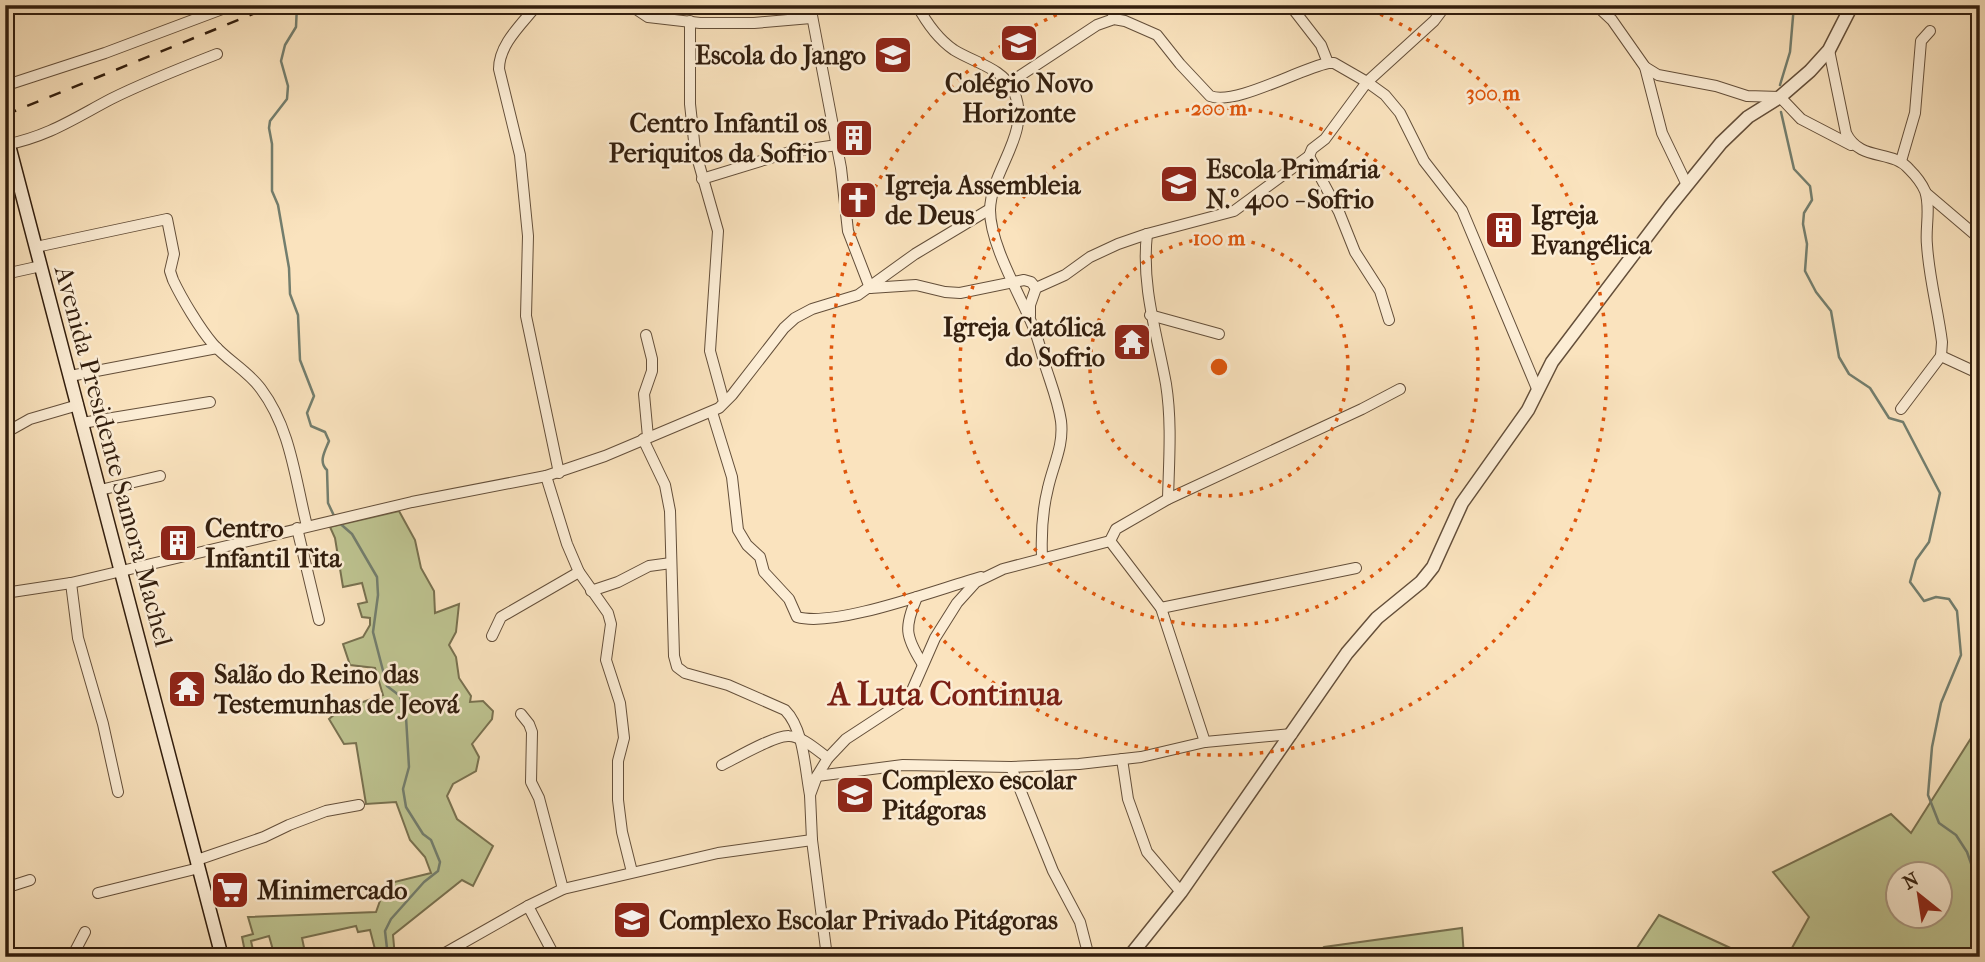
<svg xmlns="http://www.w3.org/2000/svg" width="1985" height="962" font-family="'IM FELL French Canon',serif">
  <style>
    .green { fill: #bec491; stroke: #787150; stroke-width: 2; fill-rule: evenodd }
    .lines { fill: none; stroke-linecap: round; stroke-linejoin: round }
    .stream { stroke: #737e6e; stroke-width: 2.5 }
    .minor-casing { stroke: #644f3a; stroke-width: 12 }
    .tertiary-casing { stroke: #644f3a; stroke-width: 15 }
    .secondary-casing { stroke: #321e0e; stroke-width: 15 }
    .minor { stroke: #fcedd5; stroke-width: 10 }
    .tertiary { stroke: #fcedd5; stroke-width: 12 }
    .secondary { stroke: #fcedd5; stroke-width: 12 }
    .rail { stroke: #321e0e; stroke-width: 2.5; stroke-dasharray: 12 12; stroke-linecap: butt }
    .ring { fill: none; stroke: #df560c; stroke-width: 3.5; stroke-dasharray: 3.5 7 }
    .labels { text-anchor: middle; stroke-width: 5; stroke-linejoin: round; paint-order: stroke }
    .poi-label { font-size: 26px; font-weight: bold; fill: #321e0e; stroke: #fcedd5; text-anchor: start }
    .street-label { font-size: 26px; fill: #321e0e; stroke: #fcedd5 }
    .district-label { font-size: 33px; font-weight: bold; fill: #7a1f14; stroke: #fcedd5 }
    .centre { fill: #df560c; stroke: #fcedd5; stroke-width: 3.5 }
    .ring-label { font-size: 21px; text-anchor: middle; font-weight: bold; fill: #df560c; stroke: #fcedd5; stroke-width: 5; stroke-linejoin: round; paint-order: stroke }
  </style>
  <rect width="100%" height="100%" fill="#fae3be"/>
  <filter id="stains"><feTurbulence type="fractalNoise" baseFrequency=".00286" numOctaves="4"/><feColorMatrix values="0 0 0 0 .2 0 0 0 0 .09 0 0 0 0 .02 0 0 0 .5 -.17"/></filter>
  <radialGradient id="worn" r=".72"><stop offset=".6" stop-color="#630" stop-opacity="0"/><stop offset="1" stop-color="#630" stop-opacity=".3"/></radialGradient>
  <!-- green -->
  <g class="green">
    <polygon points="399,511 415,540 421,568 434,591 435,613 459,604 456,632 449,645 456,657 459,678 471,696 470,702 483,701 493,711 492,719 472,744 479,757 476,771 453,784 447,796 457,819 493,846 473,886 462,880 393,935 395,957 377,957 370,930 358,932 356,926 302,938 306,957 275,957 269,936 251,941 253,950 245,952 242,937 253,934 248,917 376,912 386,884 431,873 425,857 410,840 396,802 366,804 356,743 344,744 329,719 340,710 383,695 375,668 350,665 343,644 363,637 370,625 370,618 362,617 358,604 367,602 362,583 343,587 335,538 330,527"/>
    <path d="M1980,724V957H1787L1809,917L1773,872L1891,814L1911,833ZM1940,874V916H1898V874Z"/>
    <polygon points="1659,915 1750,957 1631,957"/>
    <polygon points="1462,928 1464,957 1313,957 1324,947"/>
  </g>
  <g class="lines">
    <!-- stream -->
    <g class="stream">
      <path d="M297,5L296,27L285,45L281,61L288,86L287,99L270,121L269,128L272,144V191L278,205L289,268L290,294L298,315L300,360L314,396L307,413L311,426L325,432L329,441C325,451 318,462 327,470L328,503L336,520L352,534L377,577L378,595L373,632L387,686L400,696L406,717L409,767L403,789L406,807L423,834L431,840L440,862L438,871L424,882L391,919L385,931L388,957"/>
      <polyline points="1780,85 1790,52 1794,5"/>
      <polyline points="1781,112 1794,169 1810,186 1812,200 1804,213 1803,224 1807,244 1805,271 1816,292 1831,311 1839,357 1849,374 1870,388 1889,418 1903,422 1940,493 1929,542 1916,560 1910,582 1924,601 1936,597 1949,599 1957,611 1961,655 1941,703 1932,747 1928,795 1939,823 1956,835 1967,852 1980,889"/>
    </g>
    <defs>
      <g id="minor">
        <path d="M537,5C522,24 499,44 499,69L520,155L528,236L526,316L559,473"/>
        <polyline points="630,5 648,17 700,23 754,23 811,18"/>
        <polyline points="810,5 841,168 848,231 870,288"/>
        <path d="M917,5C926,22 938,39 954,50C975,63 1003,68 1014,92C1032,134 991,169 990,210C990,244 1019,293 1032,324C1038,337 1041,351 1045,365C1051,384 1058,401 1061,421C1064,446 1053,465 1048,488C1042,512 1041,533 1042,557"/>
        <polyline points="1111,5 1114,19"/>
        <polyline points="1290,5 1321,45 1328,63"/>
        <polyline points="1596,5 1612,20 1645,67 1662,133 1687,185"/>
        <polyline points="690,21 690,104 695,150 718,231 710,351 724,402"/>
        <path d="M1829,50L1846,133C1860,162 1892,149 1909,169C1915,175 1922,184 1925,191C1931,207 1925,229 1927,245C1929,278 1938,310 1942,342L1941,356"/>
        <polyline points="1645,67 1658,75 1716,86 1747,96 1780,97 1801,119 1851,145"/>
        <path d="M1009,83L1097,25L1114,19L1125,21L1157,35L1180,64L1210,96C1235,106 1299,69 1328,63H1334L1367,82L1385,95L1400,113L1424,161L1462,210L1538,391"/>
        <polyline points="10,84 105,53 233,5"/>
        <path d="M5,145C49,136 73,119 111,99C145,82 181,68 217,54"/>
        <polyline points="1309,156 1339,212 1355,252 1380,291 1389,320"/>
        <polyline points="1901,161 1915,113 1921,41 1930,31"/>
        <polyline points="702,179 790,152 837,145"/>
        <polyline points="1926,193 1980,239"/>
        <path d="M1147,234C1141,286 1157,334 1166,384C1172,422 1169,460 1168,499"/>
        <path d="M36,247L167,219L174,254L170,271L173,280C182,299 200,329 213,344C228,361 248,371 261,389C291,429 295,479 307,526"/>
        <polyline points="5,274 41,266"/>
        <polyline points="870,288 916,285 945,292 960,293 1024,280 1031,282 1036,288"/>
        <polyline points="1150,315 1219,334"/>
        <polyline points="1030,316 1030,305 1036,288 1065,275 1090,257 1118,244 1147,234 1234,211 1309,156 1312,149 1325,139 1367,82 1434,21 1446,5"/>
        <polyline points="646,335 652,359 652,371 644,394 648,437"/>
        <polyline points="1941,356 1980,374"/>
        <polyline points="70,376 217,348"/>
        <polyline points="1901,409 1941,356"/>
        <path d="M712,412L732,477L738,530L747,545L760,557L764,572L789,599L797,617C836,628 938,589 981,577"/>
        <polyline points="82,423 210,402"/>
        <polyline points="5,433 30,419 78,405"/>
        <path d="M643,439L665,485L670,511L674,656L677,667L685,673L728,685L785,710C804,729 805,769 810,795"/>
        <polyline points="546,476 567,544 579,572 608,613 611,624 606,660 620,703 624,738 618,761 618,800 622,832 632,872"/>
        <polyline points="100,490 160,476"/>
        <polyline points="297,528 319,620"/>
        <polyline points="1110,541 1116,529 1168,499 1362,409 1400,389"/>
        <polyline points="71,583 78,638 103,724 118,792"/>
        <polyline points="591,591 618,582 649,566 671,563"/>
        <polyline points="5,593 71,583 412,502 546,476 605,456 719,408 732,395 784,328 795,318 812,309 858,295 915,254 990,209"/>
        <path d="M917,597C904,627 905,636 922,663"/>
        <polyline points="1161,608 1356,568"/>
        <polyline points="492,636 501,617 579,572"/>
        <polyline points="521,714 529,724 532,732 531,782 539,798 563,889"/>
        <polyline points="1122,759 1128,799 1147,852 1181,892"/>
        <path d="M722,765C736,758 775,735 789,736C802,736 818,751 828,758"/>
        <polyline points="1011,767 1053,871 1080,922 1089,957"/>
        <polyline points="817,776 903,765 1011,767 1079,764 1141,757 1205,742 1292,734"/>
        <polyline points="197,860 264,837 289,825 326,811 359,805"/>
        <polyline points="5,888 30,880"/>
        <polyline points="98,893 199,868"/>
        <polyline points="528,906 555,957"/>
        <polyline points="72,957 85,932"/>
        <polyline points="438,957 528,906 563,889 718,853 812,840"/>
        <polyline points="827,957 812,840 810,795 817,776 828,758 846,739 901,703 910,695 935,638 957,603 976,582 1003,569 1110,541 1161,608 1205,742"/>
      </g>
      <polyline id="tertiary" points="1129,957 1181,892 1347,653 1377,618 1421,582 1433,567 1462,503 1528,410 1552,362 1670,206 1721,143 1748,117 1780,97 1810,71 1829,50 1852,5"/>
      <polyline id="secondary" points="5,130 222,957"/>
    </defs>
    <!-- minor casing -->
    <use href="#minor" class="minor-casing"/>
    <!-- tertiary casing -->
    <use href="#tertiary" class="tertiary-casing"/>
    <!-- secondary casing -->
    <use href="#secondary" class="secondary-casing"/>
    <!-- minor -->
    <use href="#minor" class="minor"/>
    <!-- tertiary -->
    <use href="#tertiary" class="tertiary"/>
    <!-- secondary -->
    <use href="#secondary" class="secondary"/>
    <!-- rail -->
    <polyline class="rail" points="5,115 275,5"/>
  </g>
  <!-- distance rings -->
  <g class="ring">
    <circle cx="1219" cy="367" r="129"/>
    <circle cx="1219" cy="367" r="259"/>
    <path d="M1361 6A388 388 0 1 1 1077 6"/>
  </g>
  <!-- icons -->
  <defs>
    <symbol id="university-square" viewBox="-11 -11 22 22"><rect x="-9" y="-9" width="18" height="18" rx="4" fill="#8f2418" stroke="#fcedd5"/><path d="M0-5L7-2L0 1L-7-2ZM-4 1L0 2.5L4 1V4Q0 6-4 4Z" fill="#fff"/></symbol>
    <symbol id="school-square" viewBox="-11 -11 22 22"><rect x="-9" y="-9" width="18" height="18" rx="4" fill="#8f2418" stroke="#fcedd5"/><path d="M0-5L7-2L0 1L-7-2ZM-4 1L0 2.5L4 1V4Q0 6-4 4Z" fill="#fff"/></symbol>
    <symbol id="building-square" viewBox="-11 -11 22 22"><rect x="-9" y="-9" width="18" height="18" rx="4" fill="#8f2418" stroke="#fcedd5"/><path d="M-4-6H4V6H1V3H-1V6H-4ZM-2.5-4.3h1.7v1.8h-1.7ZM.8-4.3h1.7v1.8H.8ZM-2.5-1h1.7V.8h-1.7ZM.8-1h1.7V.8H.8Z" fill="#fff"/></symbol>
    <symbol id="church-square" viewBox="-11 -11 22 22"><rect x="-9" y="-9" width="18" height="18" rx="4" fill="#8f2418" stroke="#fcedd5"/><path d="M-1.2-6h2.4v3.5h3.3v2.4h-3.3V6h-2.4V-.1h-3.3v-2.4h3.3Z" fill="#fff"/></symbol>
    <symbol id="temple-square" viewBox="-11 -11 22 22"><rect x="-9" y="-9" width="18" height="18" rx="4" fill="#8f2418" stroke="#fcedd5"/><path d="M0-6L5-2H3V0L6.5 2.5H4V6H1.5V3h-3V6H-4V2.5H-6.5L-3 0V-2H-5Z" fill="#fff"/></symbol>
    <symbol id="supermarket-square" viewBox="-11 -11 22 22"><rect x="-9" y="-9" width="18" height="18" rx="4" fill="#8f2418" stroke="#fcedd5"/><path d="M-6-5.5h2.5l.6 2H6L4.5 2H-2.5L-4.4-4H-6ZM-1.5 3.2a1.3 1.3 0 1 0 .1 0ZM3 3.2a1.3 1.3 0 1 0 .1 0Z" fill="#fff"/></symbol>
  </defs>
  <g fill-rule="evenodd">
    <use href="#university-square" x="997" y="21" width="44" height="44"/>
    <use href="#school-square" x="871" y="33" width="44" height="44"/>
    <use href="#building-square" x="832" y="116" width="44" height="44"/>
    <use href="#school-square" x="1157" y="162" width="44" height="44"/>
    <use href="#church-square" x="836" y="178" width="44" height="44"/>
    <use href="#building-square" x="1482" y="208" width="44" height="44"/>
    <use href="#temple-square" x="1110" y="320" width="44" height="44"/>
    <use href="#building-square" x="156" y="521" width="44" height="44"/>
    <use href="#temple-square" x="165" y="667" width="44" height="44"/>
    <use href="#school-square" x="833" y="773" width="44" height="44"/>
    <use href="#supermarket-square" x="208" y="868" width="44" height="44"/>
    <use href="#school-square" x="610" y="898" width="44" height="44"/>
  </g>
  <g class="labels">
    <!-- poi labels -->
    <g class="poi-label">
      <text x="866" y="64" text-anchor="end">Escola do Jango</text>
      <text x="1019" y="92" text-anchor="middle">Colégio Novo<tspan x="1019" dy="30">Horizonte</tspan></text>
      <text x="827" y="132" text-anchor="end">Centro Infantil os<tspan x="827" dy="30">Periquitos da Sofrio</tspan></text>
      <text x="1206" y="178">Escola Primária<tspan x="1206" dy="30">N.º 400 - Sofrio</tspan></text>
      <text x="885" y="194">Igreja Assembleia<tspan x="885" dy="30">de Deus</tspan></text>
      <text x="1531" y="224">Igreja<tspan x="1531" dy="30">Evangélica</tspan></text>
      <text x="1105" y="336" text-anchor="end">Igreja Católica<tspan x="1105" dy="30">do Sofrio</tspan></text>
      <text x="205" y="537">Centro<tspan x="205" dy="30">Infantil Tita</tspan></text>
      <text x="214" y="683">Salão do Reino das<tspan x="214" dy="30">Testemunhas de Jeová</tspan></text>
      <text x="882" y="789">Complexo escolar<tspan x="882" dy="30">Pitágoras</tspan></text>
      <text x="257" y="899">Minimercado</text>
      <text x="659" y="929">Complexo Escolar Privado Pitágoras</text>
    </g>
    <!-- street labels -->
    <g class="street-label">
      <text transform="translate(114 456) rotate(75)" y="9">Avenida Presidente Samora Machel</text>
    </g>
    <!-- district labels -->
    <g class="district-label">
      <text x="945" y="705">A Luta Continua</text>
    </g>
  </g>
  <circle cx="1219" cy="367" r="10" class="centre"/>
  <g class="ring-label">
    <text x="1493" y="100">300 m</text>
    <text x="1219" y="115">200 m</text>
    <text x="1219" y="245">100 m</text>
  </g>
  <!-- margin -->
  <rect width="1985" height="962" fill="none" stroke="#fae3be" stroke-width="28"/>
  <rect x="7" y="7" width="1971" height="948" fill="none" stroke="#321e0e" stroke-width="3.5"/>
  <rect x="14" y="14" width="1957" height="934" fill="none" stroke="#321e0e" stroke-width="2"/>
  <!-- north arrow -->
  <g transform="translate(1919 895) rotate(330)"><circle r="33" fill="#fcedd5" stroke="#ab9a85" stroke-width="2"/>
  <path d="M0-5L12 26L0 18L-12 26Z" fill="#8f2418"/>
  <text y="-10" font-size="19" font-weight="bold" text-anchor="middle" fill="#321e0e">N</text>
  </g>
  <rect width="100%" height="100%" filter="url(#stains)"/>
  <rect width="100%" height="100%" fill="url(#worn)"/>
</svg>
